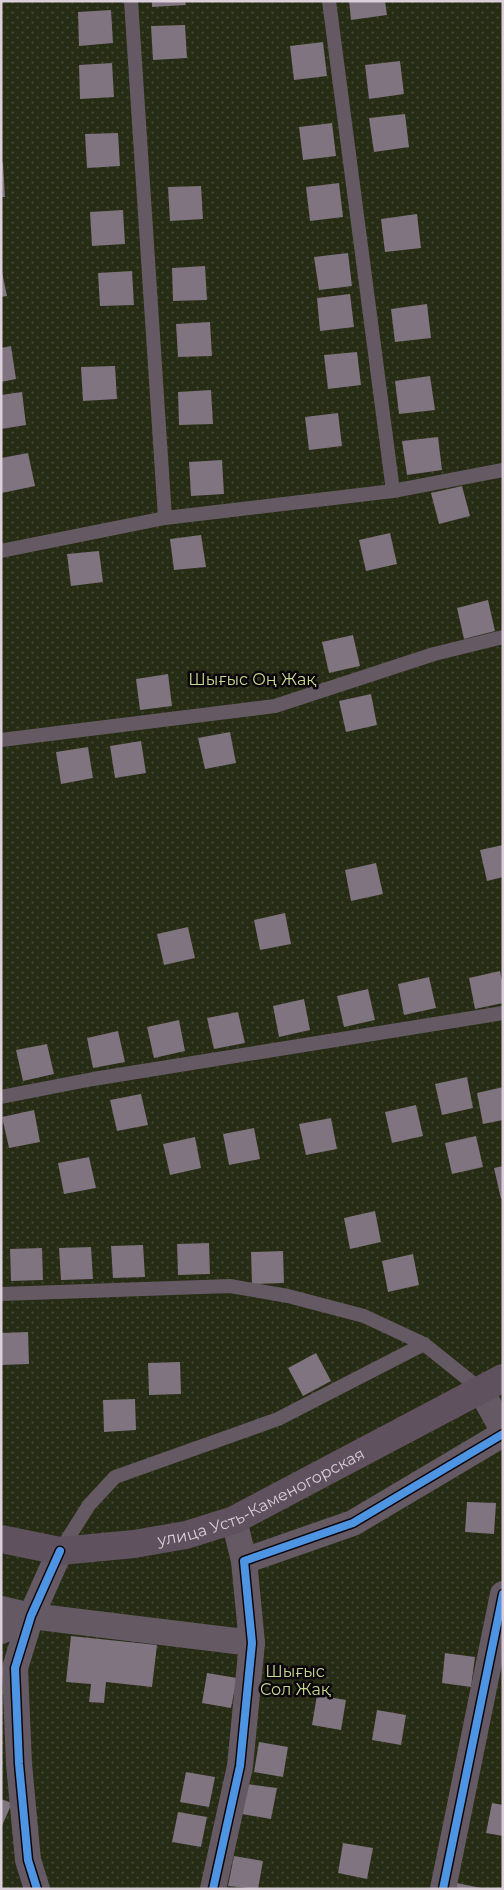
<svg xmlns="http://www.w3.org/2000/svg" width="504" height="1890" font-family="Montserrat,sans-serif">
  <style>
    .garden { fill: url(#garden-dots) }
    .building { fill: #7f747f }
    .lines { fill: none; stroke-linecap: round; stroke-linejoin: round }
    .lane { stroke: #655a64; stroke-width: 14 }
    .street { stroke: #655a64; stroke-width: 26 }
    .secondary { stroke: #5f525e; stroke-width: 28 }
    .cycleway-casing { stroke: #0c060c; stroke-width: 11 }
    .cycleway { stroke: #4d94e3; stroke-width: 8 }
    .labels { text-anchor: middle; stroke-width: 5; stroke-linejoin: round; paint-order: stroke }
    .park-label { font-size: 16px; fill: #c6db90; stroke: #0c060c }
    .street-label { font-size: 16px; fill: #dbcfda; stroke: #0c060c }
  </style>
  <defs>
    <pattern id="garden-dots" width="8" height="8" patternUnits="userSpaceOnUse" patternTransform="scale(1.25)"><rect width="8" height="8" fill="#272c14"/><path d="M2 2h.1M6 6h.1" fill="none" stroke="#464a36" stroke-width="1.8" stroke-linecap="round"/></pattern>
  </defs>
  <rect width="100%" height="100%" fill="#241b24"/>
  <!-- garden -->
  <rect class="garden" x="1" y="1" width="502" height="1888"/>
  <!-- building -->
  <g class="building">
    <polygon points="152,1 185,1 186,5 152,7"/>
    <polygon points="349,1 385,1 387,15 351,20"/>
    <polygon points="111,10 113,43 79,46 78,12"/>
    <polygon points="185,25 187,58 153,60 151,26"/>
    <polygon points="323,42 327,76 294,80 290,46"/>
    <polygon points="400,61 404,94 369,99 365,65"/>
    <polygon points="112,63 114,97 80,99 79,65"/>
    <polygon points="405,114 409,147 374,152 369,118"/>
    <polygon points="332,123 336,156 303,160 299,127"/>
    <polygon points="118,133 120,166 87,168 85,134"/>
    <polygon points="1,163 3,163 5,197 1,197"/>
    <polygon points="339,183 343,217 310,221 306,187"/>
    <polygon points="201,186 203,219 170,221 168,187"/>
    <polygon points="123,210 125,244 92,246 90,212"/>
    <polygon points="417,214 421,248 385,252 381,219"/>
    <polygon points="348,253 352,286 319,290 314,257"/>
    <polygon points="205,266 207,300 173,301 172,268"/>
    <polygon points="1,267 7,296 1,297"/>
    <polygon points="132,271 134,305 100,306 98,273"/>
    <polygon points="350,294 354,327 320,331 317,298"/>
    <polygon points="427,304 431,338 395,342 391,309"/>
    <polygon points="210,322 212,356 178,357 176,324"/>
    <polygon points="11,346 16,379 1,382 1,348"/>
    <polygon points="357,352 361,385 328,389 324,355"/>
    <polygon points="115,366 117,399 83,401 81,367"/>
    <polygon points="430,376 435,410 399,414 395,381"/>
    <polygon points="211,390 213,424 179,425 178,392"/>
    <polygon points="22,392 26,425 1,429 1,395"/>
    <polygon points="338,413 342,446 309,450 305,417"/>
    <polygon points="438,437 442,470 407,475 402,441"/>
    <polygon points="28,453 35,486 2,493 1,458"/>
    <polygon points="222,460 224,494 191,496 189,462"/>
    <polygon points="462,486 470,516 439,524 431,493"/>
    <polygon points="390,533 397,564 366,571 359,540"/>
    <polygon points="201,535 206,567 174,570 170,539"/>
    <polygon points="99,551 103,582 71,586 67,554"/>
    <polygon points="488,600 495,631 464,639 457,608"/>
    <polygon points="353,635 360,666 329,673 322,642"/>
    <polygon points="168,674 172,706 140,710 136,679"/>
    <polygon points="371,694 377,725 346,732 339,701"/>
    <polygon points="230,732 236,763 205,769 198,738"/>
    <polygon points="141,741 146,773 115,778 110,746"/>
    <polygon points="88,747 93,778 61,784 56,752"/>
    <polygon points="503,845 503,877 487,881 480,850"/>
    <polygon points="376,863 383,894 351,901 345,870"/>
    <polygon points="285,913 291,944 260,950 254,920"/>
    <polygon points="188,927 195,958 164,965 157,934"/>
    <polygon points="500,971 503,986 503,1003 475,1009 469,978"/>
    <polygon points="429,977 436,1008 404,1015 398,984"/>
    <polygon points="368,989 375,1020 344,1027 337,996"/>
    <polygon points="304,999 310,1030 279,1037 273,1006"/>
    <polygon points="238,1012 245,1043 214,1049 207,1018"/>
    <polygon points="179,1020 185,1051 154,1058 147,1027"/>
    <polygon points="118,1031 125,1062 93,1068 87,1038"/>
    <polygon points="47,1044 54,1074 23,1081 16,1050"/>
    <polygon points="467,1077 473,1108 442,1115 435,1084"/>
    <polygon points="503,1087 503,1120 483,1124 477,1093"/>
    <polygon points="141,1094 148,1125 117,1131 110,1100"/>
    <polygon points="416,1105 423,1136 392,1143 385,1112"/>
    <polygon points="34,1110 40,1142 9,1148 2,1117"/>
    <polygon points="331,1118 337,1149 306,1155 299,1124"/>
    <polygon points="254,1128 260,1159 229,1165 223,1134"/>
    <polygon points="476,1136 483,1167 452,1174 445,1143"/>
    <polygon points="195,1137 201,1168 170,1175 163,1144"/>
    <polygon points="89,1157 96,1188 64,1194 58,1163"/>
    <polygon points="503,1166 503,1199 501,1199 494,1168"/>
    <polygon points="375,1211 381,1242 350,1249 344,1218"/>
    <polygon points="209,1243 210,1274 178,1275 177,1244"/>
    <polygon points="143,1245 145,1277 113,1278 111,1246"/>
    <polygon points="91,1247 93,1279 61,1280 59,1248"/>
    <polygon points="42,1248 43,1280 11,1281 10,1249"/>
    <polygon points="283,1251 284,1283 252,1284 251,1252"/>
    <polygon points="413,1254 419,1285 388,1292 382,1261"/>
    <polygon points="28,1332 29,1364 1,1365 1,1333"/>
    <polygon points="316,1353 331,1381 303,1396 288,1368"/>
    <polygon points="180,1362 181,1394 149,1395 148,1363"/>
    <polygon points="135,1399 136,1430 104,1432 103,1400"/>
    <polygon points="467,1502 496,1503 494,1534 465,1532"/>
    <polygon points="71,1636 157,1645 152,1687 106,1682 104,1703 89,1702 91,1684 66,1682"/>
    <polygon points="445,1653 475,1657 471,1687 442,1683"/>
    <polygon points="207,1673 237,1678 231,1708 202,1703"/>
    <polygon points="317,1695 346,1700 341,1730 312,1725"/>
    <polygon points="377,1710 406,1715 401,1745 372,1740"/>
    <polygon points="259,1742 288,1747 283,1777 254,1772"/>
    <polygon points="186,1772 215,1777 209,1807 180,1802"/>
    <polygon points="247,1784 277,1788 271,1819 242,1814"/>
    <polygon points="1,1799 12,1803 1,1828"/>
    <polygon points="492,1803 503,1805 503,1836 486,1833"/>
    <polygon points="178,1812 207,1817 201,1847 172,1842"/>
    <polygon points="343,1843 373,1848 367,1879 338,1873"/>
    <polygon points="234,1856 263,1861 258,1889 228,1886"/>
    <polygon points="457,1883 481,1888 481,1889 456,1889"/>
  </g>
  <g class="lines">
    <!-- lane -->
    <g class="lane">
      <polyline points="131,1 165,518"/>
      <polyline points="393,491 503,470"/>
      <polyline points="1,551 165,518 393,491 329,1"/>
      <polyline points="1,740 275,706 434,654 503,637"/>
      <polyline points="1,1097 93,1079 503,1013"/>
      <polyline points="1,1294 230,1286 288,1296 364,1316 424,1344 480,1389"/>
      <polyline points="60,1551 89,1505 115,1477 278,1419 424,1344"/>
    </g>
    <!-- street -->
    <g class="street">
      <polyline points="480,1389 503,1430"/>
      <polyline points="234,1520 244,1561"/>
      <polyline points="1,1609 31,1616 252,1643"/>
      <polyline points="1,1631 31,1616"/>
      <polyline points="37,1889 28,1860 19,1764 15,1668 31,1616 60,1551"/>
      <polyline points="213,1889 240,1766 252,1643 244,1561 353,1523 503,1434"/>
      <polyline points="443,1889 503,1594"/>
    </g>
    <!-- secondary -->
    <path class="secondary" id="s1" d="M1,1539L60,1551L134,1544L186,1535L234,1520L503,1378"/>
    <defs>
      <g id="cycleway">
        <polyline points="37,1889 28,1860 19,1764 15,1668 31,1616 60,1551"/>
        <polyline points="213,1889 240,1766 252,1643 244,1561 353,1523 503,1434"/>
        <polyline points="443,1889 503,1594"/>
      </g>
    </defs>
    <!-- cycleway casing -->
    <use href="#cycleway" class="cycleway-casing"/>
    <!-- cycleway -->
    <use href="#cycleway" class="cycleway"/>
  </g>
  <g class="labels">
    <!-- park labels -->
    <g class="park-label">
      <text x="252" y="685">Шығыс Оң Жақ</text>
      <text x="295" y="1677">Шығыс<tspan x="295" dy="18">Сол Жақ</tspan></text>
    </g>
    <!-- street labels -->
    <g class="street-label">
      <text dy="6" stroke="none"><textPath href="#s1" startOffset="271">улица Усть-Каменогорская</textPath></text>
    </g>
  </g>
  <!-- border -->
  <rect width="504" height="1890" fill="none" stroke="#dbcfda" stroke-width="5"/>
</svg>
